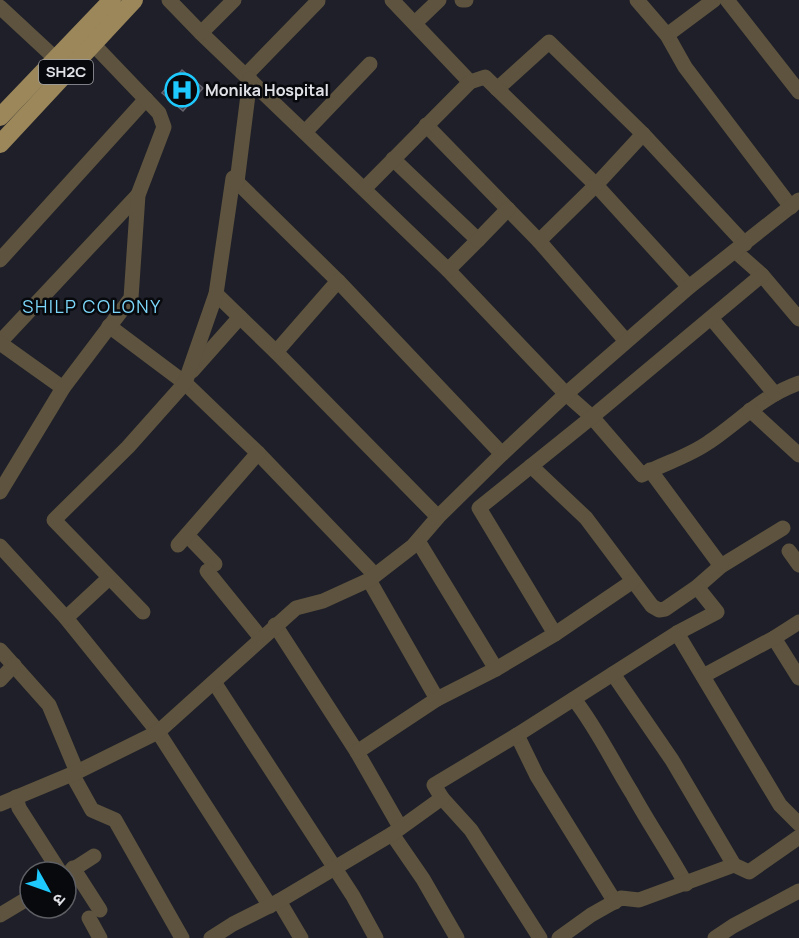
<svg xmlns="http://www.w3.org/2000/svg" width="799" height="938" font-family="Manrope,'Noto Sans Devanagari',sans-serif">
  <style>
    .building { fill: #3c3a44; stroke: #676570; stroke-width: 1.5 }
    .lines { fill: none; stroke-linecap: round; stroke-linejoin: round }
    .minor { stroke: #5d533e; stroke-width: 15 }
    .major { stroke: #9b875a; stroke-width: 18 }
    .labels { text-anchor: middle; stroke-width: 5; stroke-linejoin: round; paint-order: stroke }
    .shield { fill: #08090d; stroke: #9fa0a6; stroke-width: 1.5 }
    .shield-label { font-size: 15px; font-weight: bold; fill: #e0e1e7 }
    .poi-label { font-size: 16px; font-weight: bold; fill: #e0e1e7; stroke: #08090d; text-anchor: start }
    .neighbourhood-label { font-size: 18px; letter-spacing: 1.5px; fill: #7cd7fa; stroke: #08090d }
  </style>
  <rect width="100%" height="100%" fill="#1e1f28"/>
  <!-- building -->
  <polygon class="building" points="182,70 203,88 183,111 162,93"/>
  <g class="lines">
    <!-- minor -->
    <g class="minor">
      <path d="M169,0L201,33L448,270L566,394L592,417L642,475C664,463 688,457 709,442C740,421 762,396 799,383"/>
      <polyline points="392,0 470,82"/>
      <polyline points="462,0 466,0"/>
      <polyline points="637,0 667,35 685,67 791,207"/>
      <polyline points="727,0 799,92"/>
      <polyline points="0,7 56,59"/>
      <polyline points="415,23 439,0"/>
      <polyline points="201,33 234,0"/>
      <polyline points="667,35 714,0"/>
      <polyline points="246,75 318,1"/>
      <polyline points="497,89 549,42 643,134 745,244"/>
      <polyline points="426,125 539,241 626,341"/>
      <polyline points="305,132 370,64"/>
      <polyline points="393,159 478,240 448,270"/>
      <polyline points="237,182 338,281 502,454"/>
      <polyline points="364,189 470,82 485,77 596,185 689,287"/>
      <polyline points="478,240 508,209"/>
      <polyline points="539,241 596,185 643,134"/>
      <polyline points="736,252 762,275 799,319"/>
      <polyline points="0,260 146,99"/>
      <polyline points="216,294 276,352 438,517"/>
      <polyline points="711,318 775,394"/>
      <polyline points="109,326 185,383 258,453 375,575"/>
      <polyline points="0,342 138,195"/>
      <polyline points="0,343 63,388"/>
      <polyline points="276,352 338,281"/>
      <polyline points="192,371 240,317"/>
      <polyline points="750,410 799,455"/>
      <polyline points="531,466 586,518 652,606 659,610 665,609 697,587 721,566 783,528"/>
      <polyline points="650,470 721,566"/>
      <polyline points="0,492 63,388 131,298 138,195 164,127 159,113 93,44"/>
      <polyline points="187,535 215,564"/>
      <polyline points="418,541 496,669"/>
      <polyline points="178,545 258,453"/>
      <polyline points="0,546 66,618 158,732 270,906"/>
      <polyline points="789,551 799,565"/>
      <polyline points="207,571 261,638"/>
      <polyline points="369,580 437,699"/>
      <polyline points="143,612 54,520 128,447 185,383 216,294 233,178 237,182 250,79"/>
      <polyline points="66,618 109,578"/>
      <polyline points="275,625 357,752 400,827"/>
      <polyline points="677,633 780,805 799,824"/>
      <polyline points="555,634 479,508 592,417 762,275"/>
      <polyline points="774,638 799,678"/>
      <polyline points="0,650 49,705 77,772"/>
      <polyline points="613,674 672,760 734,865 749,872 799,837"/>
      <polyline points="703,676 774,638 799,622"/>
      <polyline points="0,680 14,665"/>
      <polyline points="214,682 353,896 376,938"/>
      <path d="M574,699C598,730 612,761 632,793C649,824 669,853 686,884"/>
      <polyline points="517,735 537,776 615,902"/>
      <polyline points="357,752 437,699 496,669 555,634 633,581"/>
      <polyline points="72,774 92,810 115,820 182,938"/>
      <polyline points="16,797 19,808 60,872"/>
      <polyline points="442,798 471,830 540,938"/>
      <polyline points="0,804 77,772 158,732 296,608 323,601 369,580 413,546 438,517 502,454 566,394 689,287 799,200"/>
      <polyline points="392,834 423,879 457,938"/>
      <polyline points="73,868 100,910"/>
      <polyline points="66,874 94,856"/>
      <polyline points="279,901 301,938"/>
      <polyline points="0,915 30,897"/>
      <polyline points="89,918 100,938"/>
      <polyline points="211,938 233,924 279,901 392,834 442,798 434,785 517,735 677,633 717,612 697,587"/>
      <polyline points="559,938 591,915 621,898 639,900 734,865"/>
      <polyline points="715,938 733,926 799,891"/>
    </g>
    <!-- major -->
    <g class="major">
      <polyline points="0,117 112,0"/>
      <polyline points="0,144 134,0"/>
    </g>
  </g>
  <!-- icons -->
  <defs>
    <symbol id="hospital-ring" viewBox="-11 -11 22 22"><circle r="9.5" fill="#08090d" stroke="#1ec9fd" stroke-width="1.5"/><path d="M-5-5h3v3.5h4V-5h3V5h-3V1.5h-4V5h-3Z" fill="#1ec9fd"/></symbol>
  </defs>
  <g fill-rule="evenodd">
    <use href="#hospital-ring" x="163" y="71" width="38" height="38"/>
  </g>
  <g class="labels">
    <!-- shield labels -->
    <rect class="shield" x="39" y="60" width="54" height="24" rx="4.5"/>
    <g class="shield-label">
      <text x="66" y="77">SH2C</text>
    </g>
    <!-- poi labels -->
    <g class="poi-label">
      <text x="205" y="96">Monika Hospital</text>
    </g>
    <!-- neighbourhood labels -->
    <g class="neighbourhood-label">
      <text x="92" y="313">SHILP COLONY</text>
    </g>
  </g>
  <!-- north arrow -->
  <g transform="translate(48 890) rotate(130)"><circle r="28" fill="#08090d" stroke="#5e5f64" stroke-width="1.5"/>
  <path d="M0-4.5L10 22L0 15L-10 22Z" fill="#1ec9fd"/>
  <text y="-9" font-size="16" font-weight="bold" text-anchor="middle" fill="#e0e1e7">उ</text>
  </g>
</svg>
